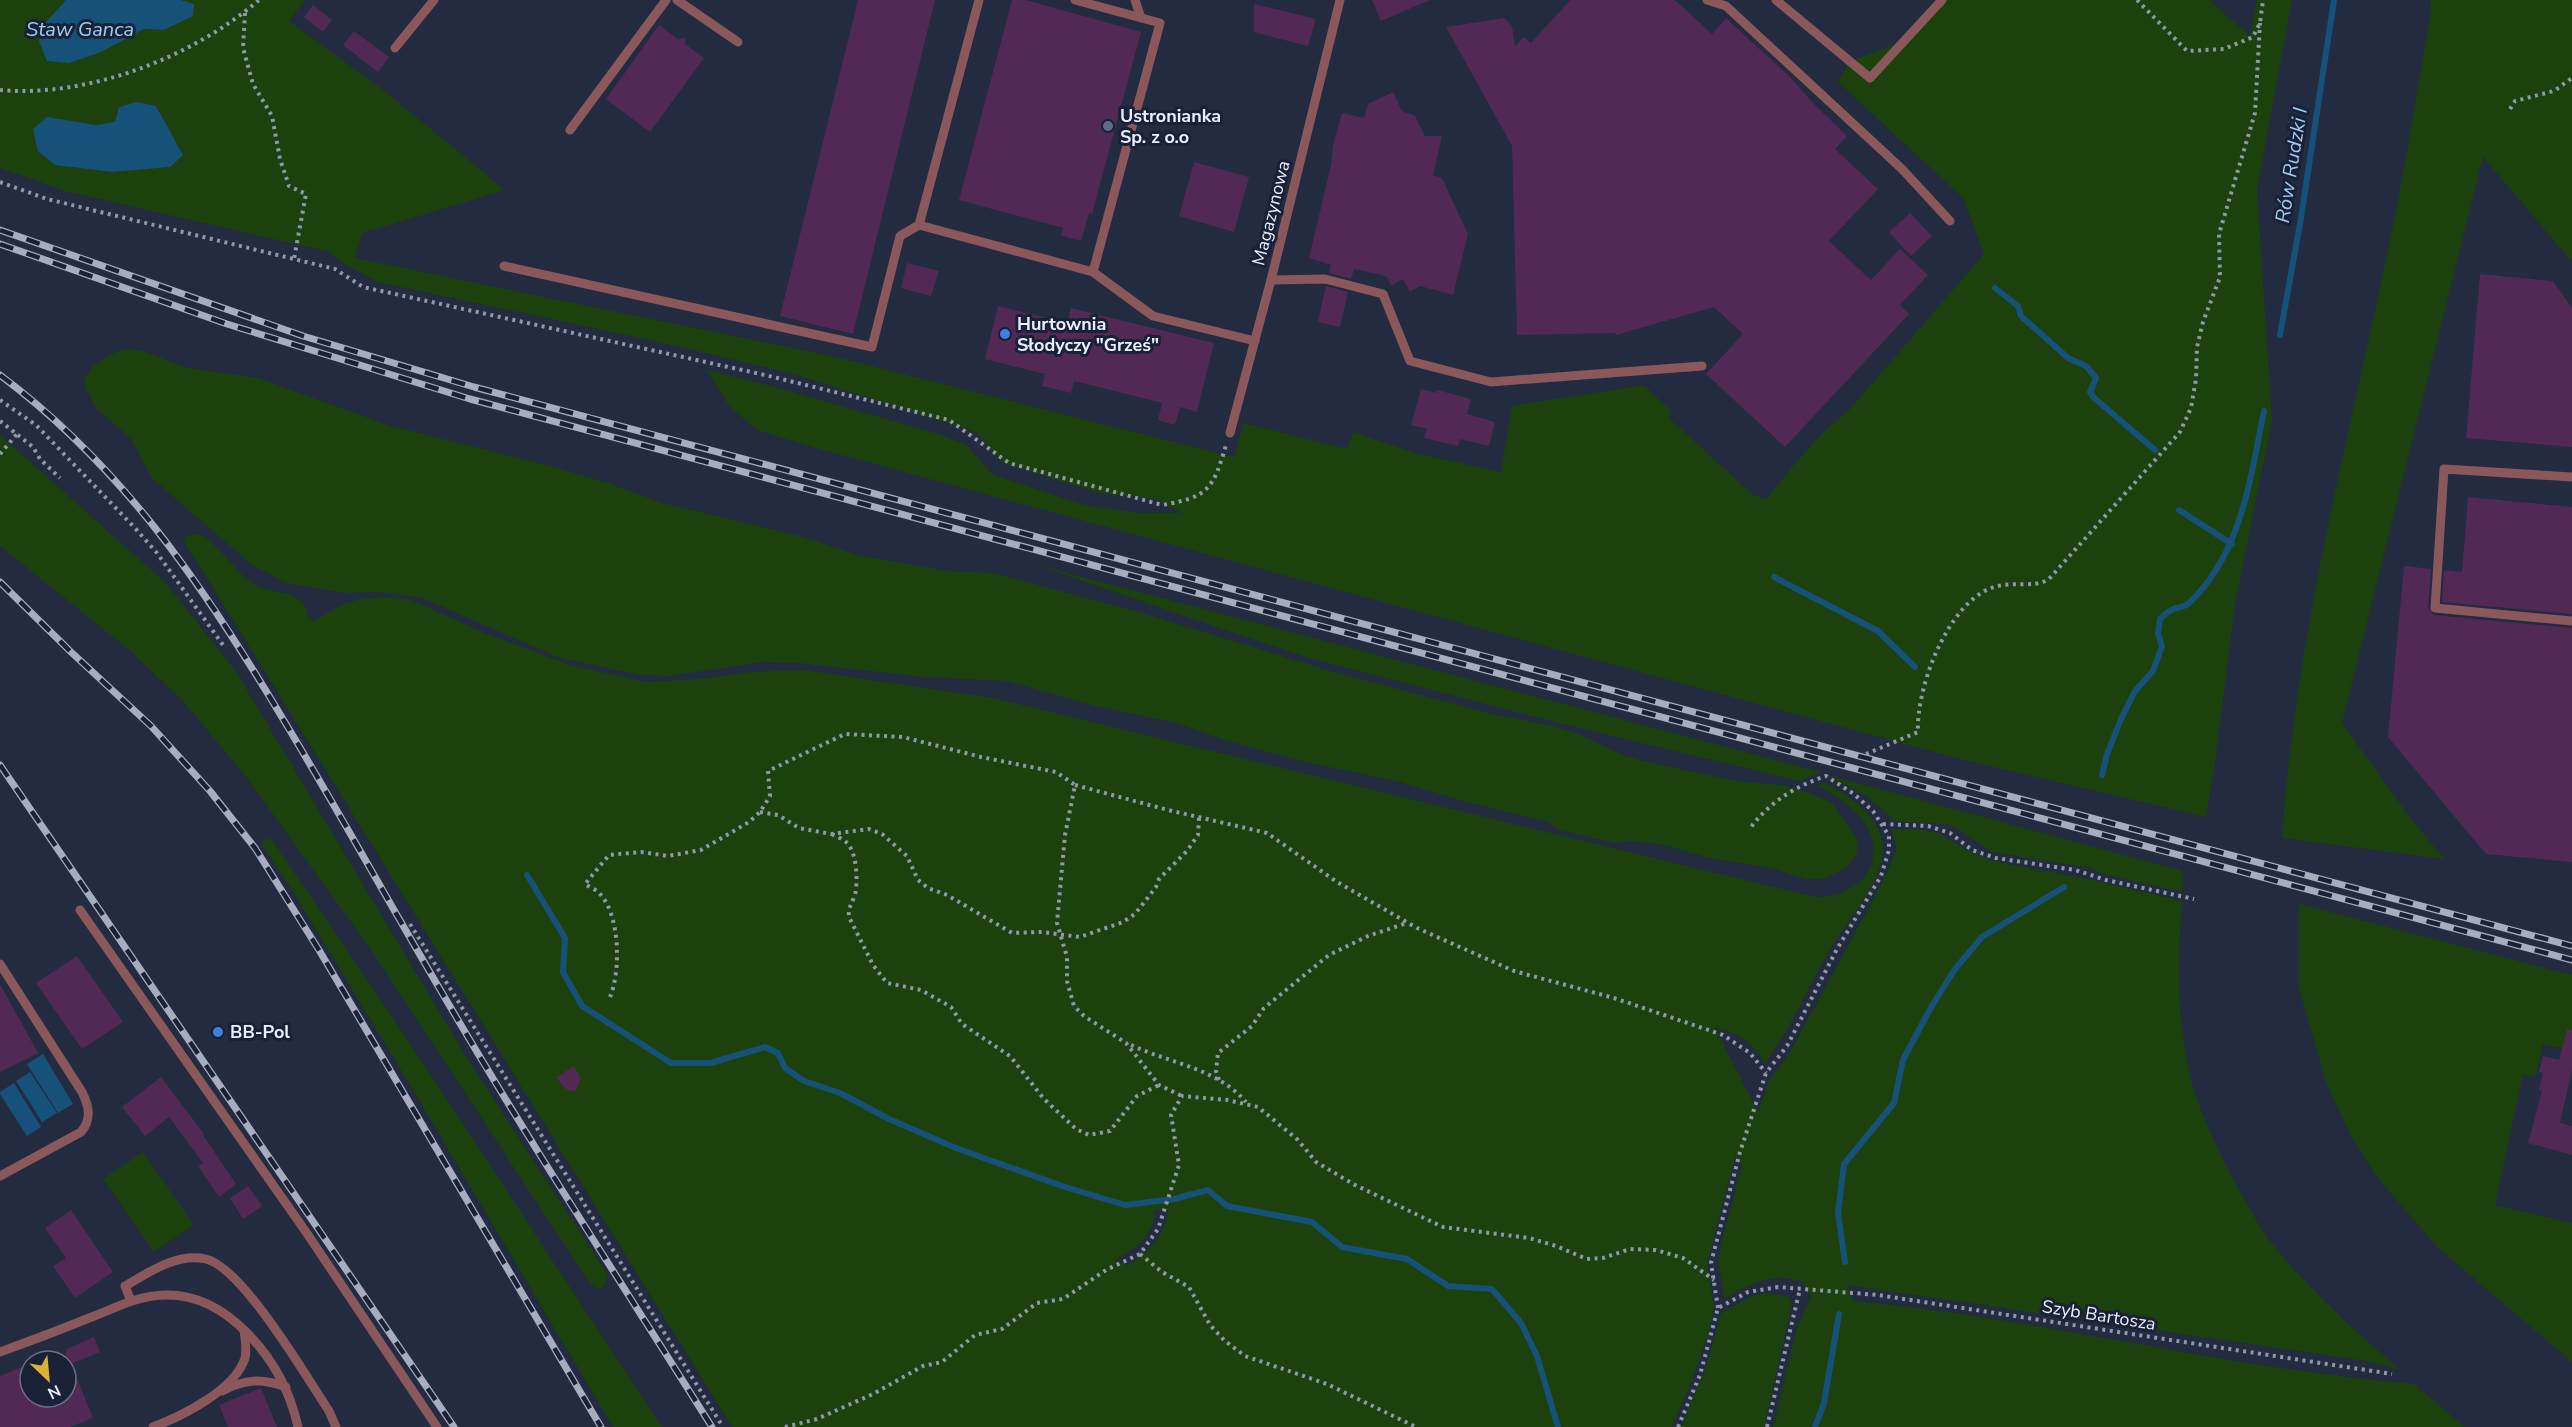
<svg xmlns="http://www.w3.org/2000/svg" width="2572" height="1427" font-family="'Nunito Sans',sans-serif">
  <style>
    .green { fill: #1c410d; fill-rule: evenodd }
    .water { fill: #16517a }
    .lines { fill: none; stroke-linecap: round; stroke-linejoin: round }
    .stream { stroke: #16517a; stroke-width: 6 }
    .building { fill: #522854 }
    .path { stroke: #8f97a8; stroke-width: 4; stroke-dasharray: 3 4.5; stroke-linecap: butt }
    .lane { stroke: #8a575b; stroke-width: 9 }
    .rail-casing { stroke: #a6adbe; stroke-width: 7 }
    .rail { stroke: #192136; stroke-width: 4.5; stroke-dasharray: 14; stroke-linecap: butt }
    .service-dot { fill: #5c6f8a; stroke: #192136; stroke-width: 2 }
    .shop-dot { fill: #3f7fe0; stroke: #192136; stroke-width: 2 }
    .labels { text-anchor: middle; stroke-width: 6; stroke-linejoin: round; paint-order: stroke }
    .poi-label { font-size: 18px; font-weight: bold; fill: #e9effe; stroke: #192136; text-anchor: start }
    .street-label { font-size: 18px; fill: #e9effe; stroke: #192136 }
    .water-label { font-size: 20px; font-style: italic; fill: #9fcdf3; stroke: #192136 }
  </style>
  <rect width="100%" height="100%" fill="#222b40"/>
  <!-- green -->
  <g class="green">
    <path d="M0,0H66L46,22L125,38L145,29L164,30L194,4L181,0H305L289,21L382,89L505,190L362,233L355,258L836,357L1234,457L1244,423L1347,449L1353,432L1419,454L1501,472L1512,406L1644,385L1670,410V419L1752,494L1766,500C1790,469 1817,435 1848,411L1984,254L1963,198L1838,82L1850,61L1910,39L1944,0H2209L2250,36L2257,0H2292L2257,190L2272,420L2235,604L2214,770L2206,817L1960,759L812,447L757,430L729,406L707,370L782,389L941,435L967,445L992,474L1085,505L1140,513H1182L1156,499L1099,493L1003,463L976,432L797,375L677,346L378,282L341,262L330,252L65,191L0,168ZM137,102L156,106L183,155L137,169L112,172L55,165L76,121L96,125L115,122L119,107Z"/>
    <path d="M2431,0H2572V262L2483,157L2342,723L2406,812L2444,859L2282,838C2295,639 2347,445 2388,250C2404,173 2416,96 2430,18Z"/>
    <path d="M125,349L143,351L187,368L258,378L388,425L554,467L608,483L662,503L796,535L862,556L947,571L992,573L1139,612L1330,671L1497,715L1553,726L1576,733L1625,756L1644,761L1736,781L1781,785L1807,792L1832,803L1854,834L1858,842L1857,853L1847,867L1823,879H1806L1771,868L1709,858L1660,844L1628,841L1614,843L1559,830L1548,822L1467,802L1396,781L1301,761L1228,741L1172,722L1095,706L1007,681L925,677L799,663L763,662L669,676L640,675L560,658L420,597L379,592L346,593L287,583L252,565L152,478L131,439L96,408L86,389L84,379C94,361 106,356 125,349Z"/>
    <polygon points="0,435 165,582 235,670 468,1060 608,1275 605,1285 599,1289 591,1285 374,954 247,778 183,701 128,649 0,546"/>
    <path d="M200,534C223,547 233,572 256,585C275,595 306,590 308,616L314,621L341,605L361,599L384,597L411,600L487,634L570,665L646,682L701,679L752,672L803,670L993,698L1815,897C1845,898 1878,879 1873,844C1870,818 1839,795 1816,786L1826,783C1849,795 1881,817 1883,846C1885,880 1845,923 1829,951C1808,989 1790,1028 1765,1064C1755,1043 1737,1032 1715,1028L1758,1112L1769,1081L1790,1052L1879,889L1897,849L1891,829L1927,830L1946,837L1968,851L1992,861L2087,879L2182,901C2177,965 2176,1034 2196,1096C2206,1125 2219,1152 2233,1179C2245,1201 2258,1225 2273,1245C2311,1291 2355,1331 2400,1370L2366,1361L1846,1285L1854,1301C2042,1318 2227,1369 2416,1384L2419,1392L2422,1390L2464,1427H1773L1797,1328L1811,1297L1803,1282C1775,1271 1748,1284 1724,1299L1718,1257L1742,1165L1736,1154L1707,1263L1714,1307L1709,1332L1692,1380L1672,1427H732L184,541L186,536ZM1154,1210H1168C1167,1235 1148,1252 1128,1265L1114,1261C1135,1248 1155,1238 1154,1210Z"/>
    <polygon points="1033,564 1821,772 1799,781 1551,721 1305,657"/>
    <polygon points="1824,774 2183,871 2182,892 2100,873 2091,868 1992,852 1958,829 1945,824 1895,821 1867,796"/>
    <polygon points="270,837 399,1027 662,1427 613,1427 404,1075 292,890 261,844"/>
    <polygon points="2299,904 2572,975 2572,1050 2543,1044 2535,1077 2523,1074 2495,1205 2572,1223 2572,1362 2438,1248 2376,1176 2351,1136 2327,1085 2299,989"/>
    <polygon points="143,1152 194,1225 154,1252 103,1179"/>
    <polygon points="1766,1293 1787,1296 1791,1300 1790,1313 1764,1427 1681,1427 1707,1365 1721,1313 1752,1296"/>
  </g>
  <!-- water -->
  <g class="water">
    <polygon points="66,0 181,0 194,4 193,16 164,30 144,29 101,52 69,63 47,61 39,41 46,22"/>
    <polygon points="137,102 156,106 183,155 170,167 112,172 55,165 38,151 33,129 47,117 96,125 115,122 119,107"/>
    <polygon points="43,1054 73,1104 58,1113 27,1064"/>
    <polygon points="30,1072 57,1113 42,1122 16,1081"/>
    <polygon points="14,1083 41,1127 27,1136 0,1094 0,1092"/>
  </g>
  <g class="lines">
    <!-- stream -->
    <g class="stream">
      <polyline points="1995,288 2018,306 2021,316 2068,358 2086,366 2096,378 2090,392 2093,397 2155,450"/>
      <polyline points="2280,335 2301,218 2334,0"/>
      <polyline points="2179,510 2232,544"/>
      <polyline points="1774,577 1878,631 1915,667"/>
      <path d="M2102,775L2107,754L2121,719L2135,691L2153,671L2162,646L2158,634L2160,619C2163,616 2167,612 2171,610C2176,607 2183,608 2188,604C2242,554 2250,479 2264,411"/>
      <polyline points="527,875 565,938 563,972 582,1006 671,1063 710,1063 765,1047 778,1053 785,1068 804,1081 840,1093 889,1119 956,1148 1062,1186 1125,1205 1174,1199 1208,1190 1227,1206 1312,1222 1342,1247 1407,1259 1448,1286 1492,1289 1521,1323 1537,1356 1558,1427"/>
      <polyline points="1845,1262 1838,1213 1844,1164 1894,1103 1903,1060 1930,1009 1955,969 1982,937 2064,887"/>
      <polyline points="1815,1427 1824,1403 1839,1314"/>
    </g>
  </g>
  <!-- building -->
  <g class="building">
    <polygon points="858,0 935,0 853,334 780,316"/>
    <polygon points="1012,0 1026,0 1141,32 1092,214 1089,213 1081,241 1061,235 1063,228 959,200"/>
    <polygon points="1372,0 1430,0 1381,21"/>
    <polygon points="1570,0 1675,0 1712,34 1726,18 1789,76 1813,103 1847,136 1835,149 1878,189 1829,241 1871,280 1900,249 1928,275 1900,305 1909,314 1785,447 1706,374 1743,334 1714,307 1616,335 1616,333 1517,335 1512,146 1446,27 1504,18 1512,26 1515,46 1524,37 1531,43"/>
    <polygon points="1254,4 1316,19 1308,46 1254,32"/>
    <polygon points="313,5 332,20 323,32 304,17"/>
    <polygon points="659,25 678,39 685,38 685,44 704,58 650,132 606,99"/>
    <polygon points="354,31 389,57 378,72 343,45"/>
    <polygon points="1393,92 1402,111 1415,116 1425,136 1442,136 1433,175 1442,178 1468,234 1453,295 1420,286 1410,292 1403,279 1391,286 1387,277 1382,275 1354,269 1351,279 1329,273 1331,265 1309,258 1331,165 1333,145 1342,113 1364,118 1368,104"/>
    <polygon points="1194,162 1249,177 1234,232 1179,216"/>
    <polygon points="1910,213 1932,236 1911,256 1889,232"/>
    <polygon points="907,263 939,271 931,296 901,288"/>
    <polygon points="2480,274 2553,281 2572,308 2572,447 2466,438"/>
    <polygon points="1326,286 1348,292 1340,327 1318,322"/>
    <polygon points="998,306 1067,323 1071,308 1214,343 1197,412 1180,407 1175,425 1158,420 1162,403 1074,381 1071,393 1042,386 1045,374 985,359"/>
    <polygon points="1421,389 1436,393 1437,390 1471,399 1467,414 1495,422 1489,446 1460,439 1458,446 1424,438 1427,429 1411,425"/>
    <polygon points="2468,497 2572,507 2572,614 2442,602 2444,570 2462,572"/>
    <polygon points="2404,566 2431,569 2428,608 2434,615 2572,628 2572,862 2486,854 2388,737"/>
    <polygon points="77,956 123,1022 82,1049 36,983"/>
    <polygon points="0,984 38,1053 0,1072"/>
    <polygon points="2567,1029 2572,1030 2572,1069 2560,1123 2572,1126 2572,1155 2528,1143 2542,1091 2539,1090 2543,1073 2539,1072 2543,1056 2559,1060"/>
    <polygon points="574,1066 581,1078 576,1090 571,1091 564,1088 557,1077"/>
    <polygon points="161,1077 204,1134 203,1135 236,1184 219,1197 198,1166 203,1163 169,1117 145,1136 122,1107"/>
    <polygon points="248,1186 262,1206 243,1219 230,1198"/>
    <polygon points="71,1210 113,1272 75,1298 53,1266 66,1258 45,1228"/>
    <polygon points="94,1337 100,1352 71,1364 93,1418 70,1427 0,1427 0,1376 30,1364 30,1397 66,1397 66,1349"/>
    <polygon points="261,1388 277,1427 228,1427 219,1405"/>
  </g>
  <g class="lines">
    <!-- path -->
    <g class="path">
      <polyline points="2137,0 2187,51 2224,49 2253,37 2260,23 2263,0"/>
      <polyline points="245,13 243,48 253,84 272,116 280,159 289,186 306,194 294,259"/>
      <path d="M0,90C88,98 193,57 259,0"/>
      <polyline points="2510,109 2515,101 2554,91 2572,78"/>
      <path d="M0,182L47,199L335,269L363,287L765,375L949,420L1009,463L1162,505C1209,497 1213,489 1226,445"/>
      <polyline points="0,400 36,425 134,527 157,553 223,645"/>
      <polyline points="0,421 33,447 40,459 60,478"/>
      <polyline points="0,454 17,434"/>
      <path d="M1866,754L1918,732C1916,688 1947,605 1991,588C2012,580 2034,589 2049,579L2180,432L2191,408L2196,379L2197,347L2203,322L2220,277L2219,234L2255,113L2260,23"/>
      <polyline points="1075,785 1168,810 1267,833 1337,882 1417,928 1514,971 1614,998 1723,1035 1750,1053 1766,1073"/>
      <polyline points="760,812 778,815 799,828 831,834 869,829 882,834 907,856 918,880 928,888 947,895 1012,933 1042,932 1080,937 1123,922 1135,914 1156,887 1159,879 1187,851 1198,835 1199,817"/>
      <polyline points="1883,824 1928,826 1950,833 1972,850 1996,858 2075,870 2106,880 2194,899"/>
      <path d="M832,834C837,837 844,839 848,844C857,855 858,881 855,895C852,903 848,908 849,917L873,965L887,983L921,990L951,1007L962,1024L1010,1056L1044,1099L1076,1129L1089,1135L1110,1131L1137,1096L1159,1085"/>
      <polyline points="410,924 723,1427"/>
      <path d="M610,997C621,971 620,915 600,894C597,890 589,887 585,884L609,855L641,852L668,856L701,850L749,822L760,812L770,796L768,771L845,734L903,737L981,757L1056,772L1075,785L1065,835L1057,923L1067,957V981L1074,1006L1084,1016L1126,1043L1159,1085L1182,1096"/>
      <path d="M1131,1045C1169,1063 1217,1068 1246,1102"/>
      <polyline points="1219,1080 1216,1071 1218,1053 1252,1026 1264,1008 1329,955 1368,936 1407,923"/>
      <polyline points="1140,1254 1162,1272 1189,1287 1210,1325 1225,1341 1245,1356 1327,1384 1416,1427"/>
      <path d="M1718,1308L1711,1263L1740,1152L1766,1073L1787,1046L1837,949L1881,876L1889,850V836L1873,811L1854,794L1826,776C1796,786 1771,801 1751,827"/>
      <polyline points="785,1427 817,1419 873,1394 923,1366 942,1362 975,1335 1002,1329 1037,1303 1063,1299 1106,1270 1140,1254 1158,1229 1179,1165 1171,1115 1182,1096 1227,1100 1258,1107 1298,1140 1316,1162 1355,1185 1443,1227 1529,1238 1556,1246 1587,1259 1603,1258 1630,1249 1656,1250 1683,1258 1714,1280"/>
      <polyline points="1678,1427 1700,1375 1718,1308 1748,1292 1778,1287 1878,1295 2392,1374"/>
      <polyline points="1767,1427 1800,1289"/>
    </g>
    <!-- lane -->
    <g class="lane">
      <polyline points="677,0 738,42"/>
      <polyline points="979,0 919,225 1093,272 1153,316 1255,341"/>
      <polyline points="1075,0 1160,23 1093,272"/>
      <polyline points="1135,0 1141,18"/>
      <polyline points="1707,0 1726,6 1902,169 1950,221"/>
      <polyline points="1776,0 1870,78 1942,0"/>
      <polyline points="395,48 434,0"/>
      <polyline points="570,130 666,0"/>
      <polyline points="504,266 872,347 900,236 919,225"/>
      <polyline points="1271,280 1325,279 1383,294 1410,361 1491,382 1702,366"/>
      <polyline points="1230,433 1271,280 1340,0"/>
      <polyline points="2572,477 2444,469 2435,608 2572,621"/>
      <polyline points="80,910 306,1232 437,1427"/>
      <path d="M0,964L82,1092C89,1106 92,1119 81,1132L0,1176"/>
      <path d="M131,1301L125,1286C148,1273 177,1252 206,1259C243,1268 307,1378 329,1411L336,1427"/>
      <path d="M0,1352C30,1341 60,1330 89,1318C103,1313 117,1306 132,1301C177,1286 215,1300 247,1333C273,1359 290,1391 298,1427"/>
      <path d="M222,1391C245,1379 262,1378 286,1387"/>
      <path d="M153,1427C182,1416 235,1390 245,1358C247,1350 245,1338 244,1330"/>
    </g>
    <defs>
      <g id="rail">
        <polyline points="0,230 303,336 474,387 2572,946"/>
        <polyline points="0,244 227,324 470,399 2572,960"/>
        <path d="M0,375C123,467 202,584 280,714C335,805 387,899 441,991C527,1139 621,1282 712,1427"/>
        <polyline points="0,582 71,652 151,726 210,791 255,848 319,950 601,1427"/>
        <polyline points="0,765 454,1427"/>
      </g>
    </defs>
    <!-- rail casing -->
    <use href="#rail" class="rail-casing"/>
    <!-- rail -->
    <use href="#rail" class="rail"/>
  </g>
  <!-- markers -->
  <circle class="service-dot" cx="1108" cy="126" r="6"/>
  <g class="shop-dot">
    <circle cx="1005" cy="334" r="6"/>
    <circle cx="218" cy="1032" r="6"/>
  </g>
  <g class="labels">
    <!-- poi labels -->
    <g class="poi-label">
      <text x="1120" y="122">Ustronianka<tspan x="1120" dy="21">Sp. z o.o</tspan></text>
      <text x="1017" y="330">Hurtownia<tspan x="1017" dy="21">Słodyczy "Grześ"</tspan></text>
      <text x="230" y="1038">BB-Pol</text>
    </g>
    <!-- street labels -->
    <g class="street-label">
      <text transform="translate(1271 213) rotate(-76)" y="6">Magazynowa</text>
      <text transform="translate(2099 1315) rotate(9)" y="6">Szyb Bartosza</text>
    </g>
    <!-- water labels -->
    <g class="water-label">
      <text x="80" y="36">Staw Ganca</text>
      <text transform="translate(2291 165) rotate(-81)" y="7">Rów Rudzki I</text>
    </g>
  </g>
  <!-- north arrow -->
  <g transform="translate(48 1379) rotate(154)"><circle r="28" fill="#192136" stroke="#6c7386" stroke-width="1.5"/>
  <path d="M0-4.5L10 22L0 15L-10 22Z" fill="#dbb233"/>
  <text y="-9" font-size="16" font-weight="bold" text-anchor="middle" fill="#e9effe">N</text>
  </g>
</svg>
